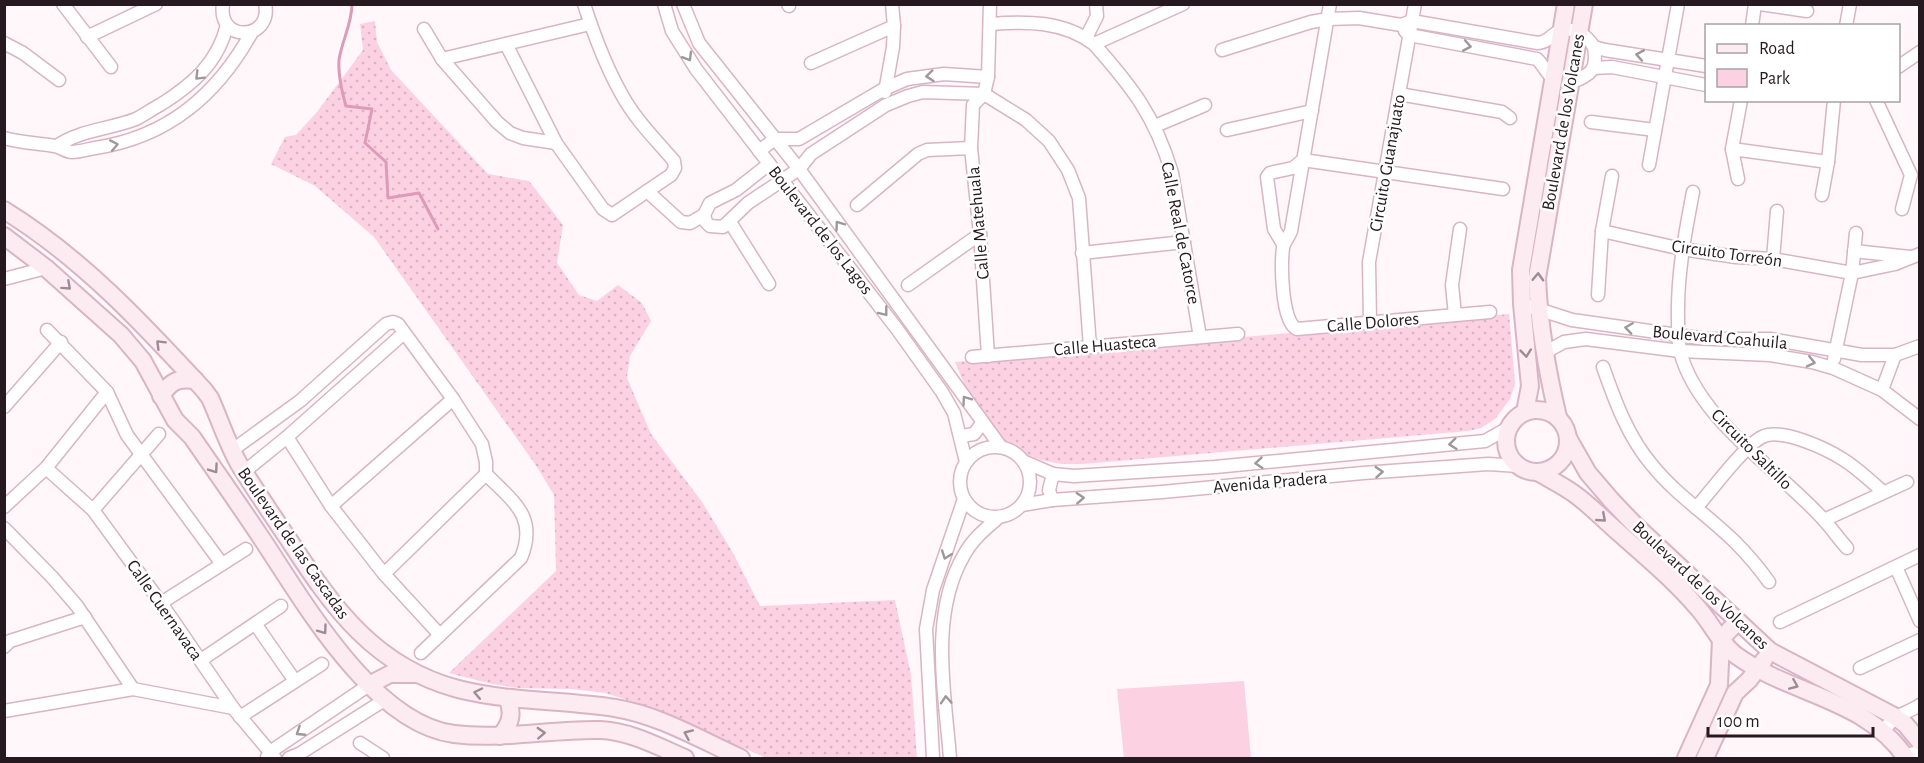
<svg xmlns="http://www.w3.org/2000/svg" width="1924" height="763" font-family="'Alegreya Sans',sans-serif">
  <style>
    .green { fill: url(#green-dots) }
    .pitch { fill: #fcd2e3 }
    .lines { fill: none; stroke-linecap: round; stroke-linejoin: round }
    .stream { stroke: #dd9bb7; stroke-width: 3 }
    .street-casing { stroke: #d9b5c4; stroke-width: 15 }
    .secondary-casing { stroke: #d9b5c4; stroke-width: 20 }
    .street { stroke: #fff; stroke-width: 12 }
    .secondary { stroke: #fdebf2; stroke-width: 16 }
    .oneway { stroke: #9d989a }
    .oneway2 { stroke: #9c8c93 }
    .labels { text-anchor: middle; stroke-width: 5; stroke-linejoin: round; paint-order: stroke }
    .street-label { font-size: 18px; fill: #26191f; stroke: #fff }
  </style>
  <defs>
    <pattern id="green-dots" width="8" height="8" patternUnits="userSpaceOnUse" patternTransform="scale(1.5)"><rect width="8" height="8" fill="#fcd2e3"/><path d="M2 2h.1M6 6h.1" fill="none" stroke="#d8b4c2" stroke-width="1.8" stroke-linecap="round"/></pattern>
  </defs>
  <rect width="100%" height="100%" fill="#fff7fa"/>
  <!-- green -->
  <g class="green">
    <polygon points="375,21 377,42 391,70 488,174 529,181 563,225 557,263 579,295 597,301 618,285 642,303 651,321 630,356 627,378 651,434 702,502 733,553 760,606 895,600 911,675 917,758 766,758 650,707 605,693 572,689 518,688 492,684 449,673 556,571 554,495 537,467 374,237 315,186 271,164 285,137 296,135 317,112 363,50 360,24"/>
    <polygon points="1509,314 1515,384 1510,399 1495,419 1481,428 1468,431 1083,464 1061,464 1041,460 1023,453 1004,441 973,405 955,362"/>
  </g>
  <!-- pitch -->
  <polygon class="pitch" points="1244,681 1251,758 1124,758 1117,689"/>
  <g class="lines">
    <!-- stream -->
    <path class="stream" d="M352,4C352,24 342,40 339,60C338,75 342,92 346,106L372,109L365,143L386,162L388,198L419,193L438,229"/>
    <defs>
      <g id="street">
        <polyline points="63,4 111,67"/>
        <path d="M223,4C217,44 273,40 265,4"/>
        <polyline points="664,4 672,31 696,69 897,329 942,392 954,413 966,462"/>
        <polyline points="683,4 699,43 799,169 1001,447"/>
        <polyline points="788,4 789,6"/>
        <path d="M1330,4L1291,231C1289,237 1284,242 1283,248C1281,264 1281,322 1297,329L1490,312"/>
        <polyline points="1760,4 1807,11"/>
        <path d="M991,24C1026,21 1064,21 1094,44C1132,87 1155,116 1172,173L1200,337"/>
        <polyline points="1752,26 1755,4"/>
        <polyline points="1846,26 1850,4"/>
        <polyline points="424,29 442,59 497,122 510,133 523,138 556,143"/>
        <path d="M1405,31L1409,35L1537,59C1541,62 1548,75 1554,80"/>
        <polyline points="87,37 156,4"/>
        <polyline points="1086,38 1097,16 1096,4"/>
        <polyline points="4,43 23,53 59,80"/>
        <path d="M506,44L556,143L603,209L612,215L671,175L675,168L674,161C656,140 635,119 622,95C606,67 594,35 584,4"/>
        <polyline points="1094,44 1183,4"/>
        <path d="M1222,50L1311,22L1328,19L1359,18L1401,25L1412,21L1538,43C1547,42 1549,38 1556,33C1571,24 1586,34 1594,47L1605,50L1706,66"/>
        <polyline points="442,59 590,24"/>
        <polyline points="811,63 894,26"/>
        <polyline points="1898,67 1920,52"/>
        <polyline points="1593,68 1612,67 1706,85"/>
        <path d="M1570,83C1591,75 1598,70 1594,47"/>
        <polyline points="885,92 893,47 894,26 892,4"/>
        <polyline points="984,94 973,105 971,148 980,234 988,356"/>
        <polyline points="984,94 988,77 990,4"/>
        <polyline points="1399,94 1502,112 1510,118"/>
        <polyline points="1876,100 1911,175 1902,209"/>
        <polyline points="1591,122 1655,130"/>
        <polyline points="1155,126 1205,105"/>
        <polyline points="1227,130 1312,111"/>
        <path d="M4,138C21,143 38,143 55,146C61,147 66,152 72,152C80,152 88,149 95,148C168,137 217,95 252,32"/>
        <path d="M57,146C80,130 110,129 136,119C144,115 152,109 160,105C192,85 218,63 227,25"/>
        <polyline points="1732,149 1741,100"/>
        <polyline points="759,151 775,139 799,139 884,89 907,79 944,74 988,77"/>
        <polyline points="769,164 736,190 710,203 704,215 706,222 710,226 723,227 748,203 799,169 811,154 886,105 908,96 923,92 984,94 1026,120 1049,141 1068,170 1079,198 1090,347"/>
        <polyline points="1649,165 1678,4"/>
        <polyline points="1738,179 1732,149 1828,162"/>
        <polyline points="647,191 681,222 690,223 704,215"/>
        <path d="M1693,192C1685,234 1677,275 1678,319C1678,329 1678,340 1680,351C1697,419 1779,470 1824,520C1832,529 1839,539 1847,548"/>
        <polyline points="1822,195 1828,162 1834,100"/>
        <polyline points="857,205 918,154 927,150 971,148"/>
        <polyline points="730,222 769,284"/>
        <polyline points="1602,231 1682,249 1736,257 1773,259 1852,273 1895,264 1920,254"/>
        <polyline points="1283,244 1274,229 1267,177 1270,173 1293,168 1303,160 1503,189"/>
        <polyline points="1854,251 1910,257"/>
        <polyline points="1082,253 1184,242"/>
        <polyline points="1773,259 1777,211"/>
        <polyline points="4,279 46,268"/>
        <polyline points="908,285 980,234"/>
        <polyline points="1598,295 1602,231 1612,176"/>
        <polyline points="1522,304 1572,320 1706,339 1770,339 1862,355 1895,355 1920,346"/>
        <polyline points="1455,315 1452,285 1460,229"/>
        <polyline points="1370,322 1369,262 1415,4"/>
        <polyline points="47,330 107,392 127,435 222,564"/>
        <polyline points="1544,353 1564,342 1586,339 1680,351 1770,355 1812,362 1833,368 1882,390 1920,419"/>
        <polyline points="972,357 1238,334"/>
        <polyline points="1834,359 1852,273 1856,233"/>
        <path d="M1603,367C1615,401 1628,437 1652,465C1676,495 1709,516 1736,543C1748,555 1759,568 1769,582"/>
        <polyline points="1882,390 1895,355"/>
        <polyline points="4,407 61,342"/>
        <polyline points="961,436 974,434 982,423"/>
        <polyline points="287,437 331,506 384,574 440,635"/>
        <circle cx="995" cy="482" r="35"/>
        <path d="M233,452L238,446L300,401L386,324L393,322L398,324L453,399L482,444L486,462V474C513,502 538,516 521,558L421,653"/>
        <polyline points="1025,462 1053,474 1074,476 1215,467 1485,441 1508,428"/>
        <polyline points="46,468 93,510 161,603 233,708 275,758"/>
        <polyline points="244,472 287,437 404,333"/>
        <polyline points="1052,500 1049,490 1053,474"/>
        <polyline points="1022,505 1052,500 1162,492 1363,473 1488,464 1519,466"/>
        <polyline points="331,506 453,399"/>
        <polyline points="4,507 46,468 107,392"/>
        <path d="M1696,508C1711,491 1744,446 1762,437C1781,427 1827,449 1844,460C1858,469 1871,481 1883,492"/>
        <polyline points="93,510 159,434"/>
        <polyline points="1824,520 1907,482"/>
        <polyline points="4,528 52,577 77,606 133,689"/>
        <polyline points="1896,567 1920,621"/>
        <polyline points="384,574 486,474"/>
        <polyline points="161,603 246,549"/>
        <polyline points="1780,622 1920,555"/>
        <polyline points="256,625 295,681"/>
        <polyline points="4,647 10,641 85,617"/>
        <polyline points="201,660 281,606"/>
        <polyline points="1860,668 1920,640"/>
        <polyline points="4,711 133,689 233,708"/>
        <polyline points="240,717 322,664"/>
        <path d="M1884,733C1891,714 1905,715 1920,705"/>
        <polyline points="360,743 383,758"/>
        <polyline points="1905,756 1920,751"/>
        <polyline points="267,757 270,752 369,685"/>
        <polyline points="289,758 299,754 386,699"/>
        <polyline points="933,758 926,629 933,590 964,499"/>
        <path d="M950,758C945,693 929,615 964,555C972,540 985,529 998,518"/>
      </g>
      <g id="secondary">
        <path d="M4,210C82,258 143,324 204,390L210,398C220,420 227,443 239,464C255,490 272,515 289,540C333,608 375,667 458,689C510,702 563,700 615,708C659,715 701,740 741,758"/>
        <path d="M4,236L46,268L121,335L143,361L175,420L192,437C216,472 241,507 264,542C305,604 374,724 454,734C503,740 551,729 600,730C630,731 659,747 685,758"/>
        <path d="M161,396C171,381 177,378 195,380"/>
        <circle cx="1537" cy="441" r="31"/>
        <polyline points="1525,412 1530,386 1522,304 1521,270 1566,4"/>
        <path d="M1558,417C1547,371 1539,325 1537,278L1584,4"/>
        <polyline points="1568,438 1588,473 1612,501 1634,524 1770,651 1894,716 1905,724 1920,742"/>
        <path d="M1538,472C1549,479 1562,485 1573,493C1589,504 1603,519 1618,532C1645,556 1673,579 1697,607C1711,622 1720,644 1737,656C1791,695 1867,699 1906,758"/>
        <polyline points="369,685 390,674 416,674"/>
        <path d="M500,736C511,724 513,714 508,699"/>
        <polyline points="1686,758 1719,685 1721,639 1737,622"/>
        <polyline points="1705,758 1735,693 1749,680 1764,660"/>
      </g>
    </defs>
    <!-- street casing -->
    <use href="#street" class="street-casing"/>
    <!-- secondary casing -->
    <use href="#secondary" class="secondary-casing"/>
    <!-- street -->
    <use href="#street" class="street"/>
    <!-- secondary -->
    <use href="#secondary" class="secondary"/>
  </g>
  <!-- one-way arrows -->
  <defs><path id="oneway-chevron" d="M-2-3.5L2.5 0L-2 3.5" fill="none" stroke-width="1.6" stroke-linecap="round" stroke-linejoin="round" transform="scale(1.5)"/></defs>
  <g class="oneway">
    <use href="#oneway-chevron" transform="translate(1467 46) rotate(10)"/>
    <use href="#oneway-chevron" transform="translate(1640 55) rotate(-170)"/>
    <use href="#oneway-chevron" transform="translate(688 57) rotate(59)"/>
    <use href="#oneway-chevron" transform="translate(199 76) rotate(135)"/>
    <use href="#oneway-chevron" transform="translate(930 76) rotate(174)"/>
    <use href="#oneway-chevron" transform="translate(114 145) rotate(-11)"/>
    <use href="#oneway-chevron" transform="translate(839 225) rotate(-126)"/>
    <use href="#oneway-chevron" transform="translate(884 312) rotate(52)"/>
    <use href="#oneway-chevron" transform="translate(1629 328) rotate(-172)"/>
    <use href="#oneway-chevron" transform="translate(1811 362) rotate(13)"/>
    <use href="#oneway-chevron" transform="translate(966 400) rotate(-126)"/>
    <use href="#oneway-chevron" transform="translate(1453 444) rotate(174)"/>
    <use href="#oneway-chevron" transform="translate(1259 463) rotate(175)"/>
    <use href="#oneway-chevron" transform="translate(1379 472) rotate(-4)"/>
    <use href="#oneway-chevron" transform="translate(1080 498) rotate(-3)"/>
    <use href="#oneway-chevron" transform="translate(946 555) rotate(110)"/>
    <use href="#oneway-chevron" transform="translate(946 700) rotate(-94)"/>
    <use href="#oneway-chevron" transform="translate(300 732) rotate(147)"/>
  </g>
  <g class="oneway2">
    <use href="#oneway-chevron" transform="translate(1538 277) rotate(-88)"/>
    <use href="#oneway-chevron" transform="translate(67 286) rotate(42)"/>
    <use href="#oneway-chevron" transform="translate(160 344) rotate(-135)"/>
    <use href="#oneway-chevron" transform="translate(1526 353) rotate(84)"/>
    <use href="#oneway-chevron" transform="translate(214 469) rotate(55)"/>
    <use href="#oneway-chevron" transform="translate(1602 518) rotate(41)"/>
    <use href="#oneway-chevron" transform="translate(323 630) rotate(54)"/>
    <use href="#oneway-chevron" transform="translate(1794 685) rotate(23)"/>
    <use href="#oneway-chevron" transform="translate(478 693) rotate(-168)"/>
    <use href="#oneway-chevron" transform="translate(541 733) rotate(-3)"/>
    <use href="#oneway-chevron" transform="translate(688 734) rotate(-156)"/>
  </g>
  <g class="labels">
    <!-- street labels -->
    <g class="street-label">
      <text transform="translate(1563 122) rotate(-80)" y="6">Boulevard de los Volcanes</text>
      <text transform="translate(1387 163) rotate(-80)" y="6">Circuito Guanajuato</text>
      <text transform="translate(978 223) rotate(-95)" y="6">Calle Matehuala</text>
      <text transform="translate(821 230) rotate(52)" y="6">Boulevard de los Lagos</text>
      <text transform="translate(1181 233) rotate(79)" y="6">Calle Real de Catorce</text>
      <text transform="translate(1727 253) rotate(8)" y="6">Circuito Torreón</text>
      <text transform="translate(1373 322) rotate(-5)" y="6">Calle Dolores</text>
      <text transform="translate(1720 337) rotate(5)" y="6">Boulevard Coahuila</text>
      <text transform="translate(1105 345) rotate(-5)" y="6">Calle Huasteca</text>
      <text transform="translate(1752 449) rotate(45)" y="6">Circuito Saltillo</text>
      <text transform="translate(1270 482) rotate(-5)" y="6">Avenida Pradera</text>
      <text transform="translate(294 543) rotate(55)" y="6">Boulevard de las Cascadas</text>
      <text transform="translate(1701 585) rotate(43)" y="6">Boulevard de los Volcanes</text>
      <text transform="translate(165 610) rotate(55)" y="6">Calle Cuernavaca</text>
    </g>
  </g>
  <!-- border -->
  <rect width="1924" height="763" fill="none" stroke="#26191f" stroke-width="12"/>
  <!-- legend -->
  <rect x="1705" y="24" width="195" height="78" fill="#ffffff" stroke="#a8a3a5" stroke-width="1.5"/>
  <rect x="1717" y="44" width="30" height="9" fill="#fdebf2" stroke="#a8a3a5" stroke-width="1.5"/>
  <text x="1759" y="54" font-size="18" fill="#26191f">Road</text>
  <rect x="1717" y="69" width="30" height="18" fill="#fcd2e3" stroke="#a8a3a5" stroke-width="1.5"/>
  <text x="1759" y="84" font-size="18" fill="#26191f">Park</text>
  <!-- scale -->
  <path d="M1708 727v9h165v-9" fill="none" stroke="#26191f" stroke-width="3"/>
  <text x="1717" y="727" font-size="18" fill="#26191f" stroke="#ffffff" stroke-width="4.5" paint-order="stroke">100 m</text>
</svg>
